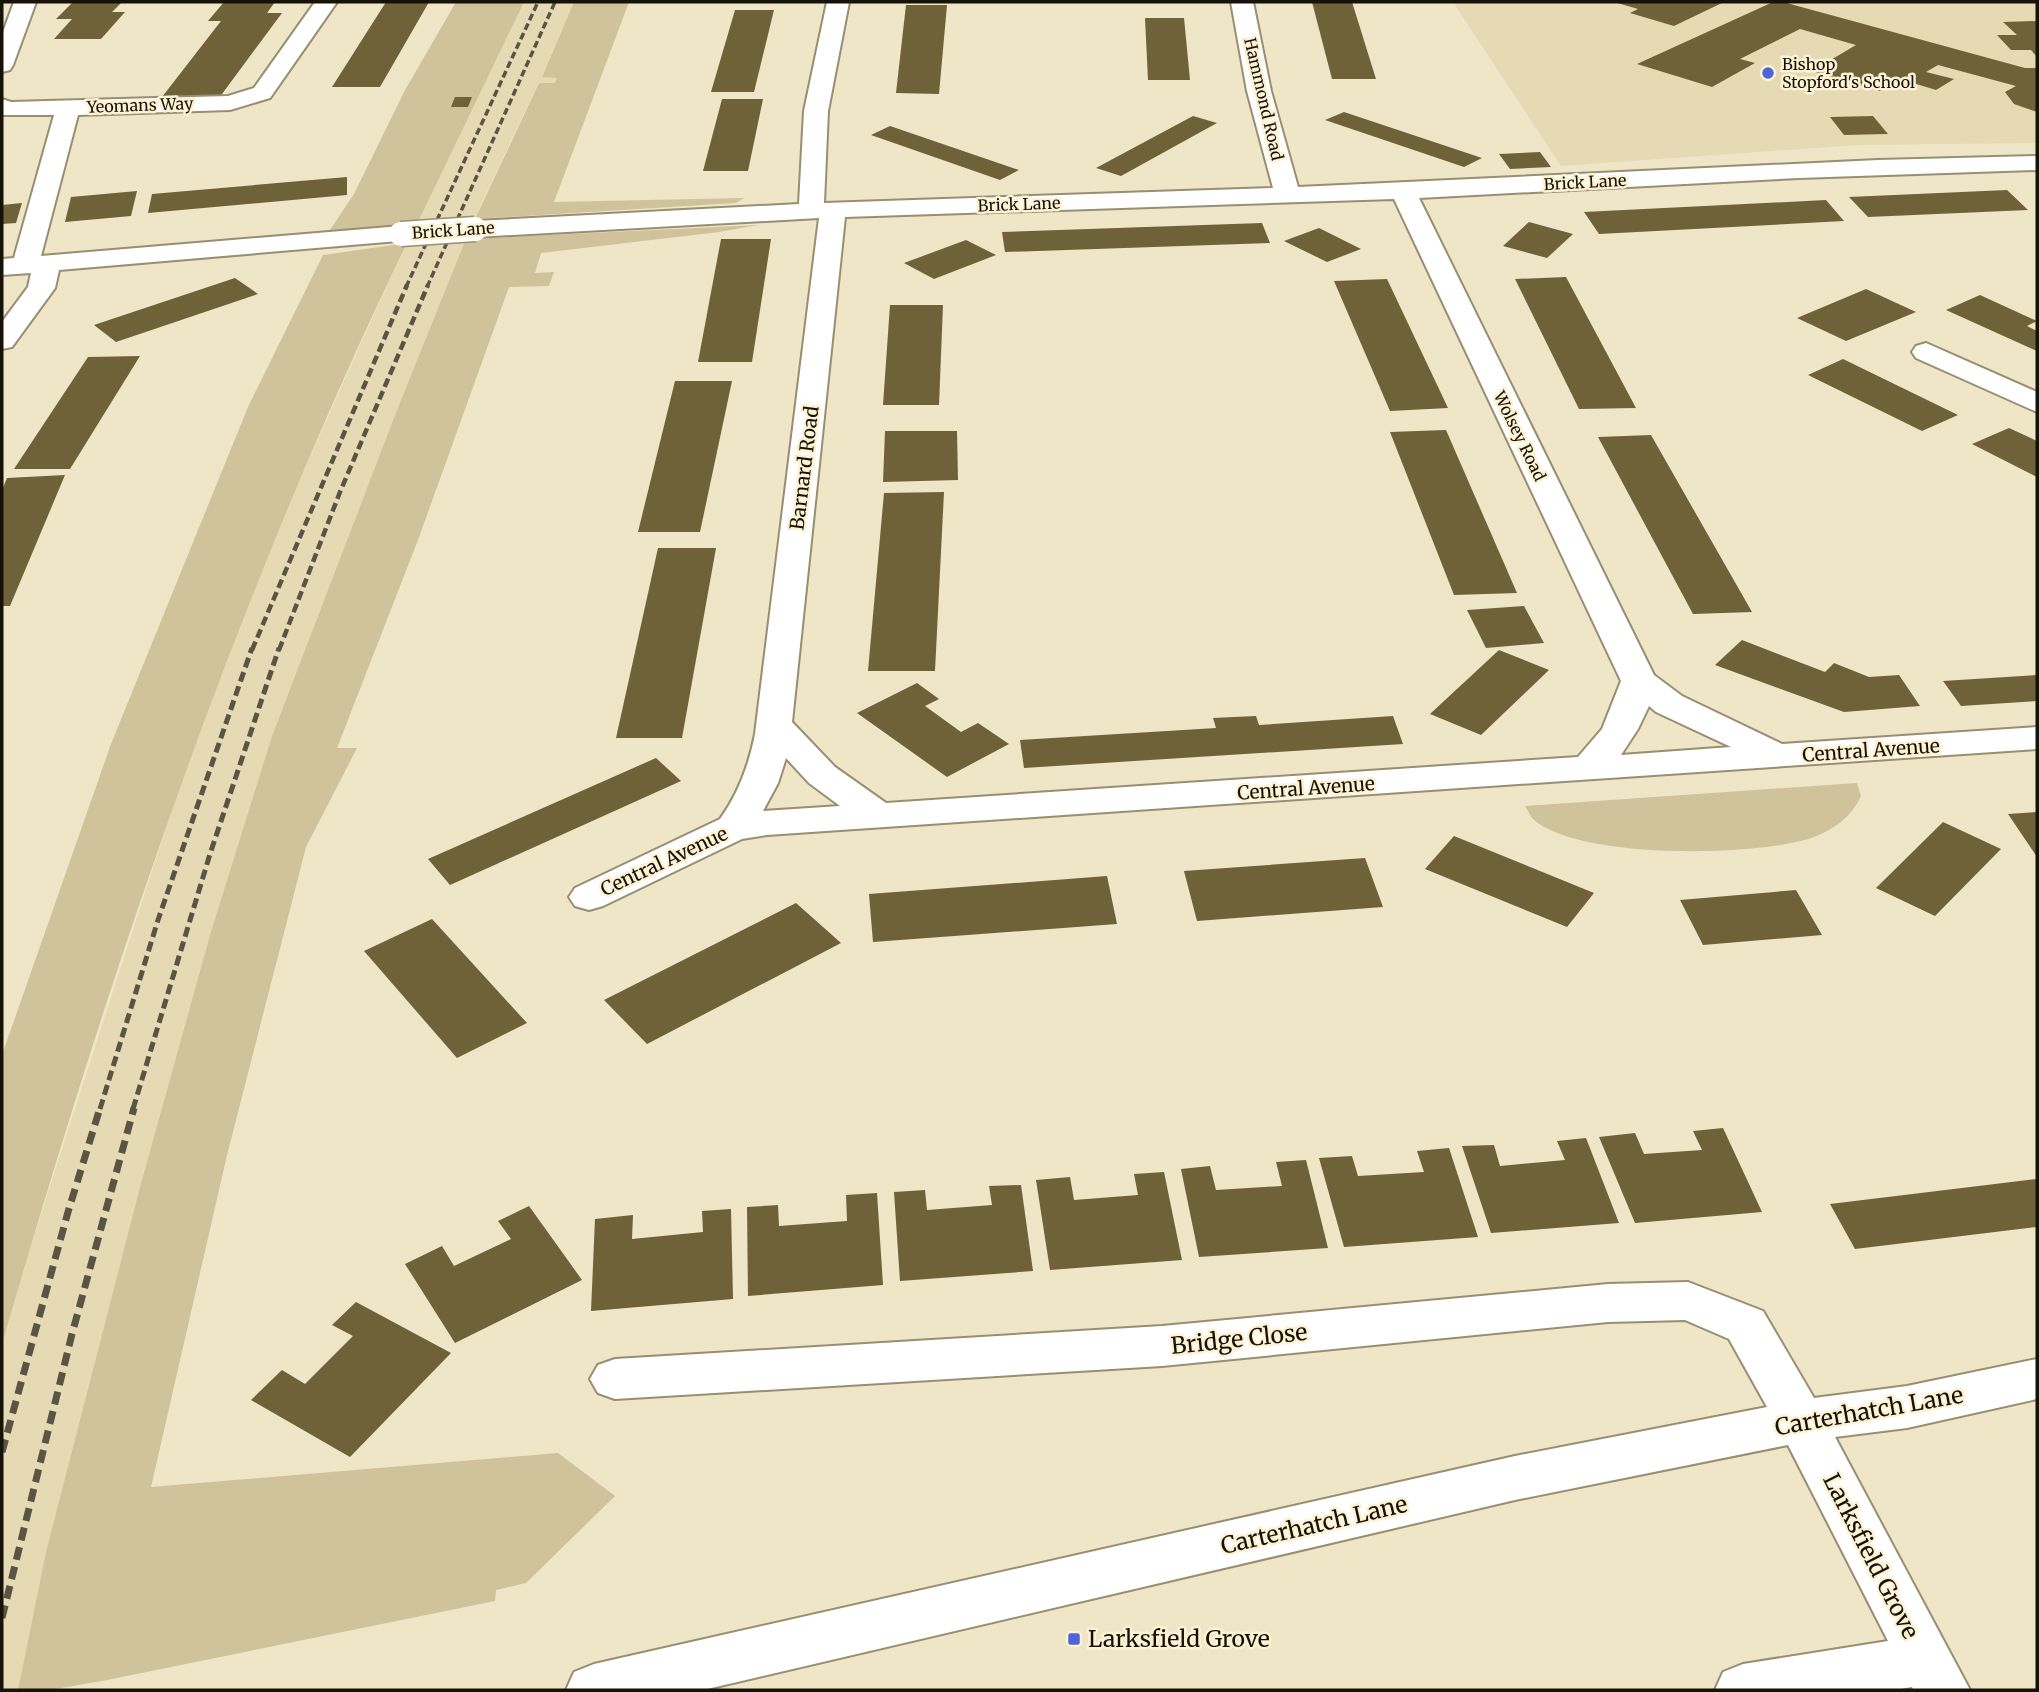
<svg xmlns="http://www.w3.org/2000/svg" width="2039" height="1692" font-family="Merriweather,serif">
  <style>
    .built { fill: #e6dab4 }
    .green { fill: #d0c29a }
    .building { fill: #6f6138 }
    .lines { fill: none; stroke-linecap: round; stroke-linejoin: round }
    .minor-casing { stroke: #988e72; stroke-width: 4 }
    .minor { fill: #fff; fill-rule: evenodd }
    .rail-far3 { stroke: #5a5444; stroke-width: 3.5; stroke-dasharray: 7 3.5; stroke-linecap: butt }
    .rail-far2 { stroke: #5a5444; stroke-width: 4.5; stroke-dasharray: 9 4.5; stroke-linecap: butt }
    .rail-far1 { stroke: #5a5444; stroke-width: 5; stroke-dasharray: 10 5; stroke-linecap: butt }
    .rail { stroke: #5a5444; stroke-width: 7; stroke-dasharray: 13 7; stroke-linecap: butt }
    .minor-bridge-casing { stroke: #988e72; stroke-width: 27; stroke-linecap: butt }
    .minor-bridge { stroke: #fff; stroke-width: 24 }
    .poi-dot { fill: #4f65da; stroke: #fdf2d4; stroke-width: 2.5 }
    .labels { text-anchor: middle; stroke-width: 5; stroke-linejoin: round; paint-order: stroke }
    .far-poi-label { font-size: 16px; fill: #161208; stroke: #fdf2d4; text-anchor: start }
    .far-street-label { font-size: 16px; fill: #161208; stroke: #fdf2d4 }
    .street-label { font-size: 19px; fill: #161208; stroke: #fdf2d4 }
    .near-street-label { font-size: 23px; fill: #161208; stroke: #fdf2d4 }
    .near-poi-label { font-size: 23px; fill: #161208; stroke: #fdf2d4; text-anchor: start }
  </style>
  <rect width="100%" height="100%" fill="#efe5c7"/>
  <!-- built -->
  <g class="built">
    <polygon points="524,2 574,2 542,76 558,77 555,83 538,84 482,202 397,410 272,736 210,935 140,1187 46,1552 18,1690 2,1690 2,1344 21,1276 175,800 243,618 299,481 391,277"/>
    <polygon points="1453,2 2037,2 2037,143 1859,145 1561,166"/>
  </g>
  <!-- green -->
  <g class="green">
    <polygon points="456,2 524,2 417,224 330,230 354,194 404,92"/>
    <polygon points="574,2 629,2 554,202 744,198 736,203 475,219 539,83 555,83 557,78 542,77"/>
    <polygon points="758,225 719,232 541,253 535,273 554,272 549,286 509,287 418,540 337,748 357,748 306,847 227,1155 151,1487 558,1453 615,1496 526,1583 496,1590 495,1601 107,1680 50,1690 18,1690 46,1552 140,1187 210,935 272,736 397,410 466,239"/>
    <path d="M407,243C237,593 110,970 2,1344V1055L111,744L248,407L323,255Z"/>
    <path d="M1857,783L1861,796C1852,816 1835,829 1814,837C1760,857 1577,860 1533,819C1530,816 1528,810 1525,806Z"/>
  </g>
  <!-- building -->
  <g class="building">
    <polygon points="73,2 122,2 112,12 125,12 101,39 54,39 72,19 56,19"/>
    <polygon points="224,2 275,2 267,13 282,13 219,98 162,97 221,21 208,21"/>
    <polygon points="386,2 429,2 380,87 332,87"/>
    <polygon points="1312,2 1352,2 1376,79 1332,79"/>
    <polygon points="1614,2 1724,2 1674,26 1630,13 1638,9"/>
    <polygon points="1773,2 1783,2 2025,68 2037,68 2037,112 2014,104 2005,92 2016,86 1938,65 1926,72 1954,79 1936,90 1900,79 1880,91 1812,71 1856,45 1800,29 1740,59 1755,63 1712,87 1637,64"/>
    <polygon points="906,5 947,5 939,94 896,93"/>
    <polygon points="735,10 774,10 754,92 711,92"/>
    <polygon points="1145,18 1184,18 1190,80 1148,80"/>
    <polygon points="2037,21 2037,57 2031,50 2011,50 1997,35 2017,35 2003,22"/>
    <polygon points="455,97 472,97 468,107 451,107"/>
    <polygon points="722,99 763,99 748,171 703,171"/>
    <polygon points="1344,112 1482,158 1464,167 1325,120"/>
    <polygon points="1193,116 1217,123 1121,176 1096,168"/>
    <polygon points="1873,116 1888,134 1844,135 1830,117"/>
    <polygon points="890,126 1019,170 1000,180 871,135"/>
    <polygon points="1540,152 1551,167 1510,169 1499,154"/>
    <polygon points="347,177 347,195 148,213 152,194"/>
    <polygon points="2007,190 2028,210 1868,217 1849,197"/>
    <polygon points="137,191 131,216 65,222 71,197"/>
    <polygon points="1826,200 1844,221 1599,234 1584,212"/>
    <polygon points="22,203 16,223 2,224 2,205"/>
    <polygon points="1529,222 1573,234 1547,258 1503,246"/>
    <polygon points="1262,223 1270,243 1005,252 1002,232"/>
    <polygon points="1319,228 1361,249 1327,262 1284,241"/>
    <polygon points="721,239 771,239 752,362 698,362"/>
    <polygon points="966,240 996,255 934,279 904,263"/>
    <polygon points="1566,277 1636,408 1579,409 1515,279"/>
    <polygon points="235,278 258,294 116,342 94,325"/>
    <polygon points="1387,279 1448,408 1390,411 1334,281"/>
    <polygon points="1866,289 1916,312 1846,341 1797,318"/>
    <polygon points="1980,295 2037,321 2027,326 2037,331 2037,351 1946,310"/>
    <polygon points="890,305 943,305 939,405 883,405"/>
    <polygon points="140,356 70,469 14,469 88,357"/>
    <polygon points="1843,359 1958,415 1922,431 1808,375"/>
    <polygon points="675,381 732,381 700,532 638,532"/>
    <polygon points="2009,428 2037,441 2037,477 1972,444"/>
    <polygon points="1446,430 1517,593 1454,595 1390,432"/>
    <polygon points="885,431 957,431 958,480 883,482"/>
    <polygon points="1651,435 1752,612 1693,614 1598,437"/>
    <polygon points="65,475 10,606 2,606 2,490 7,478"/>
    <polygon points="944,492 935,671 868,671 884,493"/>
    <polygon points="658,548 716,548 682,738 616,738"/>
    <polygon points="1524,606 1544,643 1486,648 1467,610"/>
    <polygon points="1742,640 1825,672 1834,663 1869,677 1899,675 1920,706 1844,712 1715,665"/>
    <polygon points="1499,650 1549,670 1481,735 1430,714"/>
    <polygon points="2037,675 2037,701 1961,706 1943,681"/>
    <polygon points="917,683 939,699 925,706 961,732 978,723 1009,744 947,777 857,713"/>
    <polygon points="1256,716 1259,725 1393,716 1403,744 1024,768 1020,740 1216,728 1213,718"/>
    <polygon points="656,758 681,781 450,885 428,859"/>
    <polygon points="2037,812 2037,857 2008,814"/>
    <polygon points="1943,822 2001,849 1935,916 1876,888"/>
    <polygon points="1454,836 1594,893 1567,927 1425,869"/>
    <polygon points="1365,858 1383,907 1197,921 1184,871"/>
    <polygon points="1107,876 1117,924 873,942 869,894"/>
    <polygon points="1796,890 1822,935 1703,945 1680,900"/>
    <polygon points="796,903 841,943 647,1044 604,1000"/>
    <polygon points="432,919 527,1023 457,1058 364,951"/>
    <polygon points="1723,1128 1762,1212 1635,1223 1599,1137 1635,1133 1644,1154 1702,1150 1693,1131"/>
    <polygon points="1586,1138 1619,1223 1491,1233 1462,1146 1494,1145 1500,1166 1565,1160 1557,1141"/>
    <polygon points="1449,1148 1478,1237 1344,1247 1319,1158 1352,1156 1358,1176 1424,1172 1417,1151"/>
    <polygon points="1306,1160 1328,1248 1199,1257 1181,1169 1210,1166 1216,1190 1282,1186 1276,1162"/>
    <polygon points="1164,1172 1182,1260 1050,1270 1036,1180 1070,1177 1074,1200 1138,1195 1134,1174"/>
    <polygon points="2037,1179 2037,1227 1855,1249 1830,1204"/>
    <polygon points="1021,1185 1033,1271 900,1281 894,1192 925,1190 927,1210 992,1205 989,1186"/>
    <polygon points="877,1193 883,1285 748,1296 747,1207 778,1205 779,1226 847,1221 846,1195"/>
    <polygon points="529,1206 582,1280 455,1343 405,1264 442,1246 454,1266 511,1239 498,1221"/>
    <polygon points="731,1209 733,1299 591,1311 595,1219 633,1215 632,1239 703,1232 702,1211"/>
    <polygon points="356,1302 451,1353 350,1457 251,1400 282,1370 305,1384 353,1336 332,1325"/>
  </g>
  <g class="lines">
    <defs>
      <g id="minor">
        <polygon points="14,2 36,2 13,65 10,70 2,72 2,35"/>
        <polygon points="315,2 337,2 270,98 230,110 78,115 41,256 401,226 410,228 414,234 410,240 59,270 55,288 12,347 2,349 2,322 28,287 31,273 2,275 2,259 14,258 54,115 2,115 2,99 11,102 228,96 254,88"/>
        <path d="M827,2H849L828,111L824,203L1273,188L1247,91L1231,2H1253L1271,91L1298,187L1878,160L2037,156V170L1799,178L1419,198L1654,675L1682,696L1782,744L2037,727V749L767,835L742,839L603,906L589,910L575,906L569,897L575,888L720,819C738,794 749,765 755,734L819,218L475,237L466,235L462,229L466,223L475,221L799,204L804,111ZM1394,199L1621,681L1602,729L1578,757L886,803L835,767L792,722L845,217ZM1649,706L1656,712L1731,747L1621,755L1638,729ZM786,758L809,783L840,806L763,811L778,783Z"/>
        <polygon points="1926,343 2037,392 2037,412 1916,358 1912,352 1916,346"/>
        <polygon points="1688,1282 1763,1311 1814,1398 1907,1386 2037,1359 2037,1399 1907,1428 1835,1437 1970,1690 1913,1690 1912,1687 1895,1690 1715,1690 1723,1672 1743,1664 1888,1641 1788,1445 1515,1500 703,1690 566,1690 574,1672 594,1664 1515,1456 1767,1407 1729,1339 1685,1320 1608,1322 1162,1366 615,1399 598,1393 590,1379 598,1365 615,1359 1162,1326 1608,1284"/>
      </g>
    </defs>
    <!-- minor casing -->
    <use href="#minor" class="minor-casing"/>
    <!-- minor -->
    <use href="#minor" class="minor"/>
    <!-- rail-far3 -->
    <g class="rail-far3">
      <polyline points="406,287 538,2"/>
      <polyline points="427,287 555,2"/>
    </g>
    <!-- rail-far2 -->
    <g class="rail-far2">
      <polyline points="252,650 407,285"/>
      <polyline points="279,650 340,492 428,285"/>
    </g>
    <!-- rail-far1 -->
    <g class="rail-far1">
      <polyline points="100,1109 158,920 252,648"/>
      <polyline points="133,1109 210,854 279,648"/>
    </g>
    <!-- rail -->
    <g class="rail">
      <polyline points="2,1452 68,1212 100,1108"/>
      <polyline points="2,1618 72,1334 134,1108"/>
    </g>
    <defs>
      <polyline id="minor-bridge" points="401,234 475,229"/>
    </defs>
    <!-- minor-bridge casing -->
    <use href="#minor-bridge" class="minor-bridge-casing"/>
    <!-- minor-bridge -->
    <use href="#minor-bridge" class="minor-bridge"/>
  </g>
  <!-- markers -->
  <g class="poi-dot">
    <circle cx="1768" cy="73" r="7"/>
    <rect x="1067" y="1632" width="14" height="14" rx="3.5"/>
  </g>
  <g class="labels">
    <!-- far-poi labels -->
    <g class="far-poi-label">
      <text x="1782" y="70">Bishop<tspan x="1782" dy="18">Stopford's School</tspan></text>
    </g>
    <!-- far-street labels -->
    <g class="far-street-label">
      <text transform="translate(1264 99) rotate(77)" y="6">Hammond Road</text>
      <text transform="translate(140 105) rotate(-2)" y="6">Yeomans Way</text>
      <text transform="translate(1585 182) rotate(-3)" y="6">Brick Lane</text>
      <text transform="translate(1019 204) rotate(-2)" y="6">Brick Lane</text>
      <text transform="translate(453 230) rotate(-4)" y="6">Brick Lane</text>
      <text transform="translate(1520 436) rotate(64)" y="6">Wolsey Road</text>
    </g>
    <!-- street labels -->
    <g class="street-label">
      <text transform="translate(804 468) rotate(-83)" y="7">Barnard Road</text>
      <text transform="translate(1871 750) rotate(-4)" y="7">Central Avenue</text>
      <text transform="translate(1306 788) rotate(-4)" y="7">Central Avenue</text>
      <text transform="translate(664 861) rotate(-25)" y="7">Central Avenue</text>
    </g>
    <!-- near-street labels -->
    <g class="near-street-label">
      <text transform="translate(1239 1339) rotate(-6)" y="8">Bridge Close</text>
      <text transform="translate(1869 1411) rotate(-10)" y="8">Carterhatch Lane</text>
      <text transform="translate(1314 1525) rotate(-13)" y="8">Carterhatch Lane</text>
      <text transform="translate(1871 1556) rotate(63)" y="8">Larksfield Grove</text>
    </g>
    <!-- near-poi labels -->
    <g class="near-poi-label">
      <text x="1088" y="1647">Larksfield Grove</text>
    </g>
  </g>
  <!-- border -->
  <rect width="2039" height="1692" fill="none" stroke="#161208" stroke-width="7"/>
</svg>
